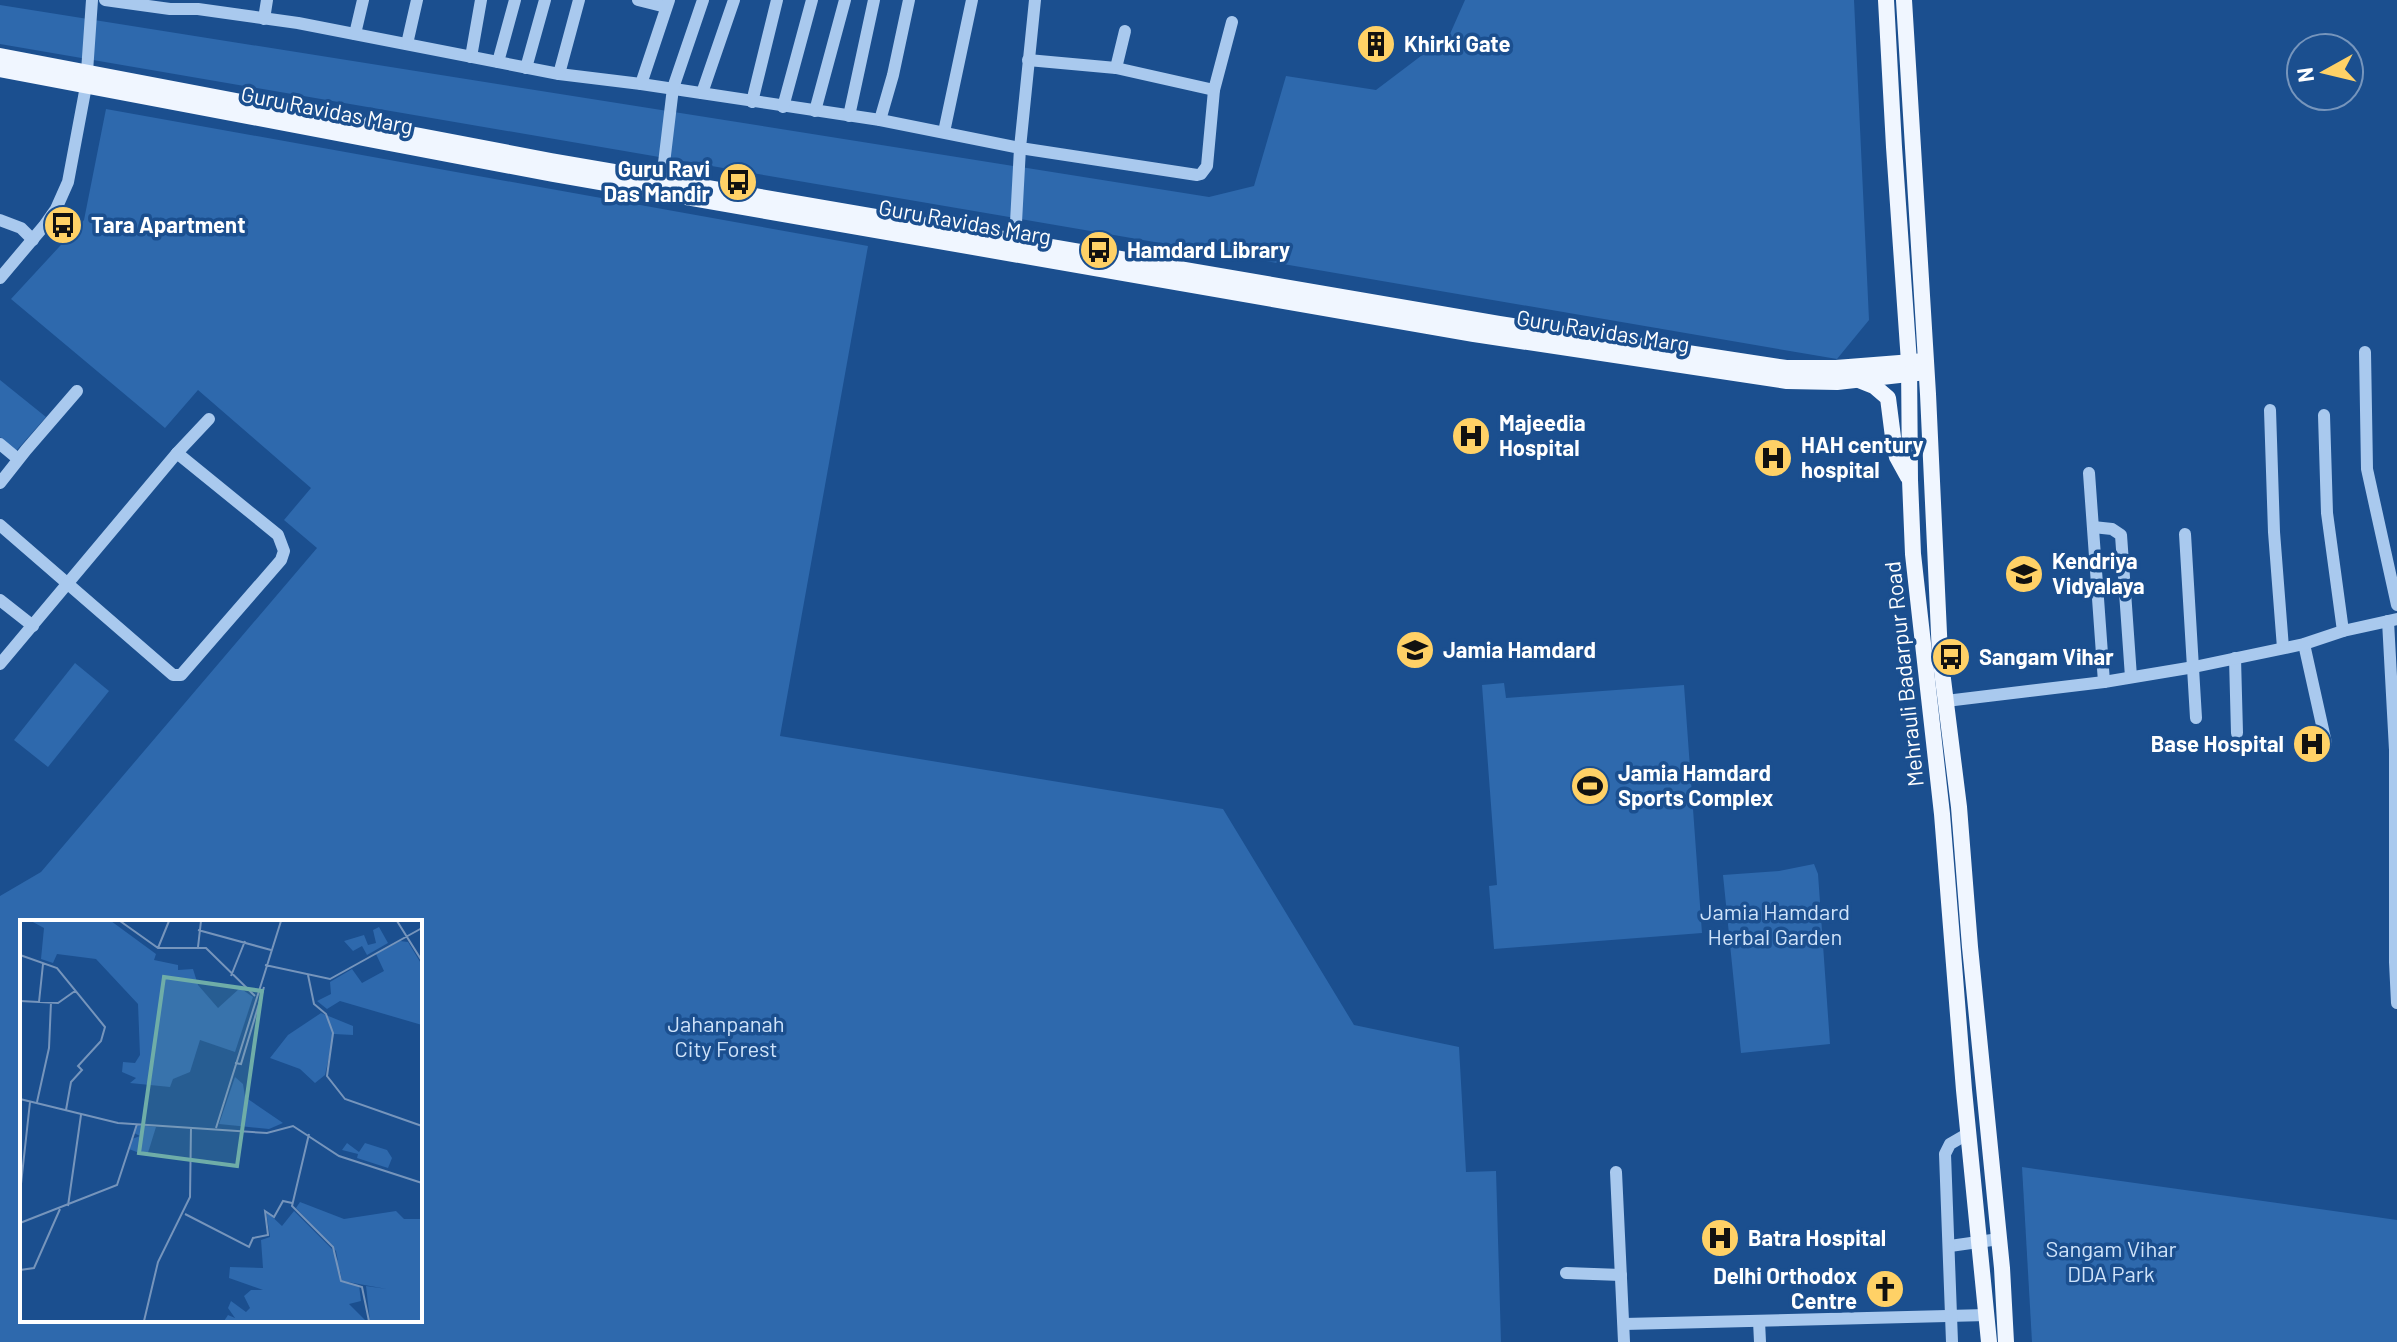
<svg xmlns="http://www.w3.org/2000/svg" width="2397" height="1342" font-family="Barlow,sans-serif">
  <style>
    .green { fill: #2e69ad; fill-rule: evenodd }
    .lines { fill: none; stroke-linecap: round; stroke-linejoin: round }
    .minor { stroke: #a9c9ee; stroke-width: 12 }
    .major { stroke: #f0f6ff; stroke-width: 16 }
    .labels { text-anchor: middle; stroke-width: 7; stroke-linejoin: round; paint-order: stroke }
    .poi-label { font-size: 22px; font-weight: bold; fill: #fff; stroke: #1b4f8f; text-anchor: start }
    .street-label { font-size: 22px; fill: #fff; stroke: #1b4f8f }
    .park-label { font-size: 22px; fill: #cfe3fa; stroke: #1b4f8f }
    .inset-road { fill: none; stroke: #7695bc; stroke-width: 2 }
    .view { fill: #6fada8; fill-opacity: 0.15; stroke: #6fada8; stroke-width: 4 }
    .inset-edge { fill: none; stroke: #fff; stroke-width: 4 }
  </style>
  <rect width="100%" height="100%" fill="#1b4f8f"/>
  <!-- green -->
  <g class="green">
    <polygon points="1465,0 1854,0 1869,320 1837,359 0,44 0,5 1209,197 1254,186 1286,76 1376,90 1450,34"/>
    <path d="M106,109L868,246L780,736L1223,809L1354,1025L1459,1047L1466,1172L1496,1171L1501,1342H0V896L41,872L317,548L284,520L311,488L198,390L165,428L11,299L84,220ZM22,922H420V1320H22Z"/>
    <polygon points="0,380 46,417 16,451 0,437"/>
    <polygon points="75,663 109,691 48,767 14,740"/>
    <polygon points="1504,683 1506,698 1684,685 1702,933 1494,949 1489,886 1497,885 1482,685"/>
    <polygon points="1814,864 1818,874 1830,1044 1741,1053 1723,875 1779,871"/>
    <polygon points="2022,1167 2397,1220 2397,1342 2032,1342"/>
  </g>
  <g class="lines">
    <!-- minor -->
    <g class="minor">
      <polyline points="105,0 170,9 198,9 298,23 559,74 641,84 880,120 1020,148 1015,241"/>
      <polyline points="638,0 666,7"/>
      <polyline points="1035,0 1020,148 1197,175 1201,174 1207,166 1214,90 1232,22"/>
      <polyline points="264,19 267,0"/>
      <polyline points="355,34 363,0"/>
      <polyline points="407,44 417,0"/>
      <polyline points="471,57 481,0"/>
      <polyline points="1028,60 1116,68 1214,90"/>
      <polyline points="498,62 515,0"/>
      <polyline points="526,68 545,0"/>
      <polyline points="1116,68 1125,31"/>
      <polyline points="559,74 579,0"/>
      <polyline points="641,84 669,0"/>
      <polyline points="702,93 734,0"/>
      <polyline points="752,102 777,0"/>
      <polyline points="783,107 812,0"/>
      <polyline points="815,111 845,0"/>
      <polyline points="849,116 874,0"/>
      <polyline points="880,120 893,75 909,0"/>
      <polyline points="944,132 972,0"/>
      <polyline points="662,180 673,88 703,0"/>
      <polyline points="0,220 21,228 33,240"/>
      <polyline points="0,278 44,226 56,209 68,182 86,86 92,0"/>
      <polyline points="2365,352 2367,469 2397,605"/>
      <polyline points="2270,410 2274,532 2283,648"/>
      <polyline points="2324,415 2327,513 2343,631"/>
      <polyline points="0,444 18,459"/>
      <polyline points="2089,473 2104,682"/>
      <polyline points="0,483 26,450 77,391"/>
      <polyline points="0,525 173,675 181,675 281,560 284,551 278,535 177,453"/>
      <polyline points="2093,527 2112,529 2121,535 2131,677"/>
      <polyline points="2185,534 2196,718"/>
      <polyline points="0,600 33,626"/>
      <polyline points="2388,621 2395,750 2395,962 2397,1003"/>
      <polyline points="2304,644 2326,743"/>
      <polyline points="2235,658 2237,733"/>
      <polyline points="0,664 177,453 209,419"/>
      <polyline points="1946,701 2104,682 2194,667 2304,644 2343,631 2397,619"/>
      <polyline points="1616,1172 1624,1342"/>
      <polyline points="1950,1246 1999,1239"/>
      <polyline points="1566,1273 1621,1275"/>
      <polyline points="1759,1321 1760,1342"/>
      <polyline points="1624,1324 1987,1315"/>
      <polyline points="1952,1342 1945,1154 1950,1144 1969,1133"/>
    </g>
    <!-- major -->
    <g class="major">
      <polyline points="1886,0 1894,147 1909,362 1910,480 1913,554 1942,814 1964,1090 1989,1342"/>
      <polyline points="1904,0 1928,394 1940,655 1959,807 1970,947 2002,1268 2006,1342"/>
      <polyline points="0,56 551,161 1499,324 1786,368 1836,368 1925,361"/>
      <polyline points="0,69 553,174 1474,334 1787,381 1837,382 1926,372"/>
      <polyline points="1859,380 1874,386 1888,398 1894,445 1897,457 1908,477"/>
    </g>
  </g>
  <!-- icons -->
  <defs>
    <symbol id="building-disc" viewBox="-11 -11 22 22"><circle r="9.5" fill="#ffd166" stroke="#1b4f8f"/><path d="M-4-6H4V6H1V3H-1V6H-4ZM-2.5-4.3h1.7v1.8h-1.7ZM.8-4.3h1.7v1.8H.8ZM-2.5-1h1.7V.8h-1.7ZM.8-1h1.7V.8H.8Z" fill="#111"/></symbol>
    <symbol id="bus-disc" viewBox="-11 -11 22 22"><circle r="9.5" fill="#ffd166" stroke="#1b4f8f"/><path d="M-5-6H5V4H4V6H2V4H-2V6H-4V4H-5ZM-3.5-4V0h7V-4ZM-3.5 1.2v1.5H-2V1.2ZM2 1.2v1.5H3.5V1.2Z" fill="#111"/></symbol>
    <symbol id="hospital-disc" viewBox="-11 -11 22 22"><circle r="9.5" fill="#ffd166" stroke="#1b4f8f"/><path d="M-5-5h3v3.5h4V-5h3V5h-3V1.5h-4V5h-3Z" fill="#111"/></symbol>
    <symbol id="school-disc" viewBox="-11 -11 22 22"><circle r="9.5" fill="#ffd166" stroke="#1b4f8f"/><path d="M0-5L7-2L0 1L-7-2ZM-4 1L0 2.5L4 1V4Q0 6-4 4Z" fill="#111"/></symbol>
    <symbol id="university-disc" viewBox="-11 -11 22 22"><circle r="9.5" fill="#ffd166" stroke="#1b4f8f"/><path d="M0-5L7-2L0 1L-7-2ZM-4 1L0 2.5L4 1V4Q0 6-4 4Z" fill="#111"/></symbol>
    <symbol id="stadium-disc" viewBox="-11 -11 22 22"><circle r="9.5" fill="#ffd166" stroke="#1b4f8f"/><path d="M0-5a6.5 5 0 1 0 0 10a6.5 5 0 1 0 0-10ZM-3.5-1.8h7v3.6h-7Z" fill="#111"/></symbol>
    <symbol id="church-disc" viewBox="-11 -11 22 22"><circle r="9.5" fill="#ffd166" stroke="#1b4f8f"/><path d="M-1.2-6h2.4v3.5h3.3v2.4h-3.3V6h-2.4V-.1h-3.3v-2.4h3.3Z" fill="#111"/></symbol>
  </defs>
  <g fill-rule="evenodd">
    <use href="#building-disc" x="1354" y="22" width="44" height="44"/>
    <use href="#bus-disc" x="716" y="160" width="44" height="44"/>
    <use href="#bus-disc" x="41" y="203" width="44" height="44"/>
    <use href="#bus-disc" x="1077" y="228" width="44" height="44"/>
    <use href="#hospital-disc" x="1449" y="414" width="44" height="44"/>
    <use href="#hospital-disc" x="1751" y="436" width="44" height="44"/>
    <use href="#school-disc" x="2002" y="552" width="44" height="44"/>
    <use href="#university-disc" x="1393" y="628" width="44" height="44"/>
    <use href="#bus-disc" x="1929" y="635" width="44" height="44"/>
    <use href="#hospital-disc" x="2290" y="722" width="44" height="44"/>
    <use href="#stadium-disc" x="1568" y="764" width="44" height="44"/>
    <use href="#hospital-disc" x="1698" y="1216" width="44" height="44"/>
    <use href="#church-disc" x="1863" y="1267" width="44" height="44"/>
  </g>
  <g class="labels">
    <!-- poi labels -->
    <g class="poi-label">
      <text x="1404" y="52">Khirki Gate</text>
      <text x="710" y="177" text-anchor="end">Guru Ravi<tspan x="710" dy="25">Das Mandir</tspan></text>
      <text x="91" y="233">Tara Apartment</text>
      <text x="1127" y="258">Hamdard Library</text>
      <text x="1499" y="431">Majeedia<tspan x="1499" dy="25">Hospital</tspan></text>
      <text x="1801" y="453">HAH century<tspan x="1801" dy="25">hospital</tspan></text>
      <text x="2052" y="569">Kendriya<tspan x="2052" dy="25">Vidyalaya</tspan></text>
      <text x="1443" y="658">Jamia Hamdard</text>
      <text x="1979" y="665">Sangam Vihar</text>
      <text x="2284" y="752" text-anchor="end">Base Hospital</text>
      <text x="1618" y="781">Jamia Hamdard<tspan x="1618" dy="25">Sports Complex</tspan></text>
      <text x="1748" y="1246">Batra Hospital</text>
      <text x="1857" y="1284" text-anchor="end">Delhi Orthodox<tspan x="1857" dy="25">Centre</tspan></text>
    </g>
    <!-- street labels -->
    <g class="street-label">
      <text transform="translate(327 110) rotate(11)" y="8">Guru Ravidas Marg</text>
      <text transform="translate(965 222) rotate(10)" y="8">Guru Ravidas Marg</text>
      <text transform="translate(1603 331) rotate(9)" y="8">Guru Ravidas Marg</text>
      <text transform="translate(1904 674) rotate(-96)" y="8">Mehrauli Badarpur Road</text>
    </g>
    <!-- park labels -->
    <g class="park-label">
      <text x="1775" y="920">Jamia Hamdard<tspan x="1775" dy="25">Herbal Garden</tspan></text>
      <text x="726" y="1032">Jahanpanah<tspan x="726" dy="25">City Forest</tspan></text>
      <text x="2111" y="1257">Sangam Vihar<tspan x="2111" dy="25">DDA Park</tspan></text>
    </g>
  </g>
  <!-- overview -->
  <g transform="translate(20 920)">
    <rect width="402" height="402" fill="#1b4f8f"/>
    <path d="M11,1H91L136,34L134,40L158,45V50L173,49L178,65L198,88L220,68L233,77L215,132L180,120L170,152L153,159L150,167L110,163L116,158L102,152L103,142L115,143L120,135L118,84L76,39L37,34L33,43L21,39L24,8ZM359,7L368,23L347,35L342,26L333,31L324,21L344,15L348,25L356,23L353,10ZM380,21L388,22L402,45V105L320,81L307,89L297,81L311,74L310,62L332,49L342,63L364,51L356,34ZM301,93L333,106V115L314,114L305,155L295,163L280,149L250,138L268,115ZM215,157L223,164L225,177L263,203L249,209L199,204ZM117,205L136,207L127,236L109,229L112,219L120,216L114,213ZM327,223L339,232L345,223L367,230L372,238L368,248L337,238L338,234L322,230ZM280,282L324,299L376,291L384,299H402V401H350L346,366L367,369L322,361L316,331L276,288ZM246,291L262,306L274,291L312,329L320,345V361L339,365L341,381L329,384L346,401H204L208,395L215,398L208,388L211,381L226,392L230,388L224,376L231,370H243L209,358L210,347L243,348L241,320L250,317Z" fill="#2e69ad"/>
    <path class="inset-road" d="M100,1L138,28H186L235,76M377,1L402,41M178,10L251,30M178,27L181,1M138,28L149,1M0,35L37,48L85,107L81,121L58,146L62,150L51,162L46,190M245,45L310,59L402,8M288,55L294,84L306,94L313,113L307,156L325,179L402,206M211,56L225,21M0,81L38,83L55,71M19,82L23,44M215,143L221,144L244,67M0,179L98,203L247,213L273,206L319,236L402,263M17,182L29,128L31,82M196,208L261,1M289,214L272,286L313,327L321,361L342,367L349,401M0,273L10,182M48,286L61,195M165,294L229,327L233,318L248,315L245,291L254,297L263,281L272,283M0,303L97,265L117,204M0,350L14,348L40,289M124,401L138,342L170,277L171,207"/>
    <path class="view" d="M144,57L242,71L217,246L119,233Z"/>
    <rect width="402" height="402" class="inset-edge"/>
  </g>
  <!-- north arrow -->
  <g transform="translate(2325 72) rotate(262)"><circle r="38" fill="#1b4f8f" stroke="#7695bc" stroke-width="2"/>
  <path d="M0-6L14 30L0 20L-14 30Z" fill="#ffd166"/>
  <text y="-12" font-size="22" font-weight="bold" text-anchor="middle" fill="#ffffff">N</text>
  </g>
</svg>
